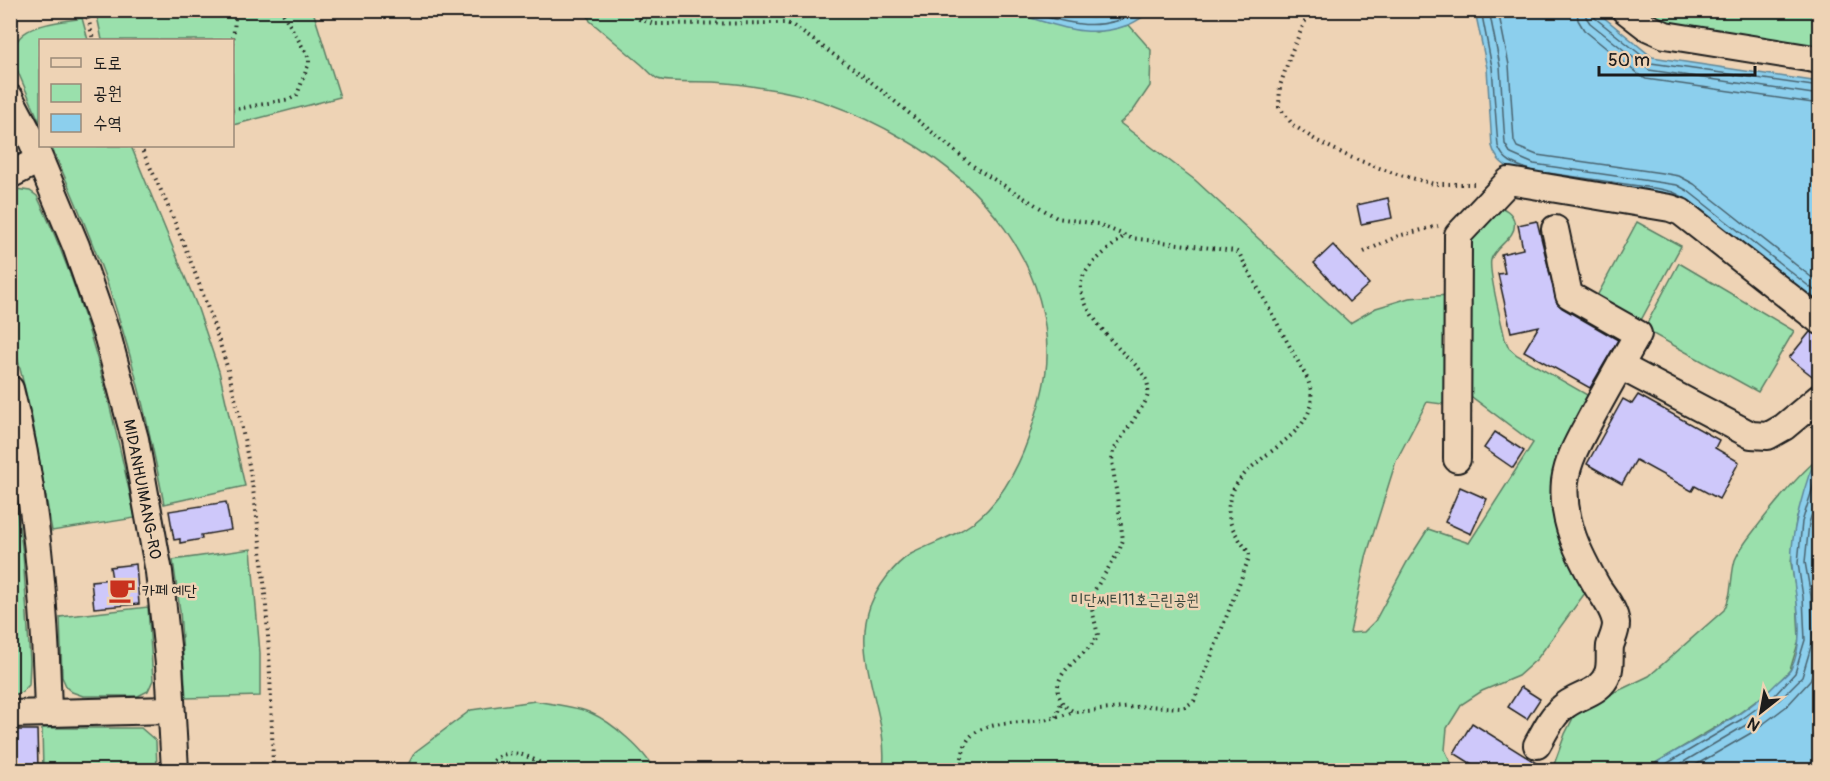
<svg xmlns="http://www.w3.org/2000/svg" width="1830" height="781" font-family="Pangolin,'Poor Story',sans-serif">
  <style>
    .green { fill: #9ae0ac; stroke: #5b7e64; stroke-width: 1.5 }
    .water { fill: #8ccfed; stroke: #5f8799; stroke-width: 1.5 }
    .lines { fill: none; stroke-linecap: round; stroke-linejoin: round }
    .shore { stroke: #496470; stroke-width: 1.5 }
    .building { fill: #cec8fa; stroke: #1c1c1c; stroke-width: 1.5 }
    .minor-casing { stroke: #1c1c1c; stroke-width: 30 }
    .path { stroke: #1c1c1c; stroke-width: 4; stroke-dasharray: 1.5 4.5; stroke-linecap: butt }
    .minor { stroke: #eed3b5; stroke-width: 26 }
    .labels { text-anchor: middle; stroke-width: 5; stroke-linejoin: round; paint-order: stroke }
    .street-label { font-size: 16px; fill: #1c1c1c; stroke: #eed3b5 }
    .poi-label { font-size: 16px; fill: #1c1c1c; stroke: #eed3b5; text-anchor: start }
    .park-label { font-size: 16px; fill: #354339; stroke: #eed3b5 }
  </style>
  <rect width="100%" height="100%" fill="#eed3b5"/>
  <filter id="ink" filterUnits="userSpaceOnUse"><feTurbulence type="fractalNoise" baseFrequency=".0167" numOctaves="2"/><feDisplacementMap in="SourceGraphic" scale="12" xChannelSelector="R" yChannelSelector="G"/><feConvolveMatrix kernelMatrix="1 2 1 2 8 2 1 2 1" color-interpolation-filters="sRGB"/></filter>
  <g filter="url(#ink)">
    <!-- green -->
    <g class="green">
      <path d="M1001,10L1096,32L1129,25L1151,50L1150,86L1133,111L1120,123L1195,180L1350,323L1376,308L1409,298L1448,295L1450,405L1427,402L1396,461L1366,557L1350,633L1364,632L1375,621L1407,562L1428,529L1469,543L1533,443L1468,394L1466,239L1498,206C1505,209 1512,212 1514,221C1518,238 1494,246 1491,260C1488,272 1502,324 1505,339L1509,348L1517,355L1589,396L1552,499C1554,532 1574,560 1588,589L1537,659L1518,676L1482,691L1462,704L1447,728L1445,750L1453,767L1458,770H883C890,715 851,660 870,606C877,588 894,564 911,554C934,542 960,535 980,517C1005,495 1023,458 1032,427C1039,406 1047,378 1047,356C1048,263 982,183 904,139C861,114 813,94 763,88C747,85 730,83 714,82C702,81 667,83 658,79C652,76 646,68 641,64C624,50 607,35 590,21L586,11Z"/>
      <polygon points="123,11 313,11 340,97 233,125 232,40 102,40 97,16"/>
      <polygon points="1647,11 1819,11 1819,50 1669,25"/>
      <path d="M82,18L88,40H40V123L15,65C5,23 54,24 82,18Z"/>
      <path d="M51,146H131L197,306L219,371L245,486L164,504C151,436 136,369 114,303C96,249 74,197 51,146Z"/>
      <path d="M16,189L30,191L37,196C86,297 112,408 135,518L52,531L32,418L11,332L10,192Z"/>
      <polygon points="1637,222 1681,246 1640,322 1596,298"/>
      <polygon points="1679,263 1794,331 1758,392 1644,329"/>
      <path d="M1814,462L1796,521L1791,563L1797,597L1799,640L1790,670L1771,690L1738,714L1657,762L1647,770H1552L1565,734L1574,716L1585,705L1624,688L1649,676L1724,610C1733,593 1730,578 1735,560C1739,550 1746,541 1753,532C1772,507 1791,483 1814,462Z"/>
      <polygon points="10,464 23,554 30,661 29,685 22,692 11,696"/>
      <polygon points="251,549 260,653 260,696 186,698 180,611 173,560"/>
      <polygon points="148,607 153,680 148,691 138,696 83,696 72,692 67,688 62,677 60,617"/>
      <path d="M535,701C550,704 579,707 591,713C612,722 645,751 654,770H405L415,752L471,710Z"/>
      <polygon points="42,728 141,728 156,741 157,770 43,770"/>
    </g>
    <!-- water -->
    <g class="water">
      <path d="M1001,11H1152C1145,15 1137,22 1128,25C1080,43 1046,18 1001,11Z"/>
      <path d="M1475,11H1596L1652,57L1819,82V312L1680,202L1515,171C1503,165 1496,160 1492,146L1487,68Z"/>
      <path d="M1819,451V770H1647L1657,762C1696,739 1748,714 1778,682C1782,678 1788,674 1791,669C1807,636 1795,599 1792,565C1789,537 1806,477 1819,451Z"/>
    </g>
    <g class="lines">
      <!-- shore -->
      <g class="shore">
        <path d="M1024,10C1066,23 1100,35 1141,10"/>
        <path d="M1050,10C1075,18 1102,22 1126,10"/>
        <path d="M1481,10L1492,67L1498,146C1503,161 1515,165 1530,170"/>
        <polyline points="1489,10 1500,66 1505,144 1511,154 1534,164 1677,185 1688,191 1820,295"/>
        <polyline points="1498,10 1509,65 1514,141 1517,147 1537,155 1662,173 1679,176 1694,184 1820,284"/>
        <polyline points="1577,10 1578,20 1584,30 1639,75 1646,79 1820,104"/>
        <polyline points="1586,10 1586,17 1590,23 1649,70 1820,95"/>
        <polyline points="1593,10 1595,18 1651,63 1820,87"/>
        <polyline points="1548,173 1660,189 1673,192 1685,198"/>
        <polyline points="1820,521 1814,562 1820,593"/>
        <polyline points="1656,770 1742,719 1775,695 1795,673 1805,640 1803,597 1798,563 1802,522 1820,465"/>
        <polyline points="1670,770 1746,725 1779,700 1802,677 1813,640 1811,596 1805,562 1809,523 1820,490"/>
        <polyline points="1687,770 1751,733 1787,706 1810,681 1820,650"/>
      </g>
    </g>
    <!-- building -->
    <g class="building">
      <polygon points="1388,198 1392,218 1361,224 1357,205"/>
      <polygon points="1537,221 1557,303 1562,308 1618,340 1590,388 1524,351 1539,326 1511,332 1498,274 1505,273 1501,254 1523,249 1518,225"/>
      <polygon points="1333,245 1369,284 1349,302 1314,263"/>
      <polygon points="1810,332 1820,336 1820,382 1789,358"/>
      <polygon points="1638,395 1719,440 1715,448 1739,462 1719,499 1695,486 1692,491 1636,460 1622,484 1587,464 1623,399 1632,404"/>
      <polygon points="1495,432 1524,451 1513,468 1484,448"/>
      <polygon points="1460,487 1487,499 1471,534 1445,522"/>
      <polygon points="226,502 231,530 201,535 202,539 180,543 180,539 174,540 169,511"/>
      <polygon points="136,564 139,604 94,608 91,581 112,579 110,567"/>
      <polygon points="1521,687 1540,699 1527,719 1508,707"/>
      <polygon points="1472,723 1549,771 1483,771 1454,753"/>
      <polygon points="10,730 37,730 38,768 31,768 31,771 12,771"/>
    </g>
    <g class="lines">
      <defs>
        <g id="minor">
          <polyline points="1625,10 1647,27 1665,35 1820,60"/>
          <polyline points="10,98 30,136 76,246 108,338 135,439 159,572 169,664 175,770"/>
          <polyline points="10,175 39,160"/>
          <polyline points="1620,366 1751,435 1768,436 1784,427 1820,397"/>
          <path d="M10,389C37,496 45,604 48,713"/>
          <polyline points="1457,459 1458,235 1509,181 1670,208 1681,212 1820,321"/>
          <polyline points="10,714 170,710"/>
          <path d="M1537,745C1544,733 1551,717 1562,708C1577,694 1600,695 1608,673C1611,664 1609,655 1610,646C1612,639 1616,632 1616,624C1615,611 1605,598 1598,588C1579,555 1561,520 1565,481C1568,458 1581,437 1591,418C1606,390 1622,362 1638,334L1569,295L1555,229"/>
        </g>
      </defs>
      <!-- minor casing -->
      <use href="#minor" class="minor-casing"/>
      <!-- path -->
      <g class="path">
        <polyline points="208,10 219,15 232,10"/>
        <path d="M631,10L639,19L654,24L786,23L792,25L865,77L977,169L1057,218L1098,224L1131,238L1235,251L1239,253L1241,257L1307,378C1336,445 1214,455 1230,521C1233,532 1242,543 1249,553V558L1194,701L1185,707L1180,708L1147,706L1075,712C1068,709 1062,705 1059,696C1051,669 1089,656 1098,635L1090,601L1091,596L1119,551L1123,540L1112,461L1113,451L1144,404C1147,399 1149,393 1148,386C1145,371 1130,360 1120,350C1107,336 1074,299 1082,279C1088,263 1112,247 1124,236"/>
        <polyline points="1310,10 1291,53 1280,86 1279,107 1293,125 1317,141 1350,157 1393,173 1434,184 1475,184"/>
        <polyline points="87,12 93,40"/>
        <polyline points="232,50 236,10"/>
        <polyline points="232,110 290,99 297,95 309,63 309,58 281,10"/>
        <path d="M140,146C169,205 193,264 214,326C219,342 225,358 229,374C264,505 270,636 273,770"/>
        <polyline points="1364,252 1398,236 1438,226"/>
        <polyline points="1056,717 1061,703"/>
        <path d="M486,770C506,740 529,757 553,770"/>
        <path d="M960,770C962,759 963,744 971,736C986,721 1023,723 1043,720C1054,718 1064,715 1075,712"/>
      </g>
      <!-- minor -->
      <use href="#minor" class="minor"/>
    </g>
  </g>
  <!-- icons -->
  <defs>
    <symbol id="cafe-bare" viewBox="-9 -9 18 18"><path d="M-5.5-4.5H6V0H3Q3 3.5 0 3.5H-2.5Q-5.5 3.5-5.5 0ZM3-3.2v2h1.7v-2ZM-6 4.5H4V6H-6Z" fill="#c8321e" stroke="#eed3b5" stroke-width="2.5" paint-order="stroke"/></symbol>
  </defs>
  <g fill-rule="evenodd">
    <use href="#cafe-bare" x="103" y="571" width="38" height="38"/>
  </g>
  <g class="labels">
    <!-- street labels -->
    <g class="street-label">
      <text transform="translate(143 489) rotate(79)" y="6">MIDANHUIMANG-RO</text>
    </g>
    <!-- poi labels -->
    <g class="poi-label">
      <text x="142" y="596">카페 예단</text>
    </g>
    <!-- park labels -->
    <g class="park-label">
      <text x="1135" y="605">미단씨티11호근린공원</text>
    </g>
  </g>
  <!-- margin -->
  <rect width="1830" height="781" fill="none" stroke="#eed3b5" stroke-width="36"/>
  <rect x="18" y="18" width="1794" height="745" fill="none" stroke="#1c1c1c" stroke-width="2" filter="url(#ink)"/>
  <!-- legend -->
  <rect x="39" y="39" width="195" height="108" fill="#eed3b5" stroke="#9a8a78" stroke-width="1.5"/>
  <rect x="51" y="58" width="30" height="9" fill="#eed3b5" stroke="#9a8a78" stroke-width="1.5"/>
  <text x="93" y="69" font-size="18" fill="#1c1c1c">도로</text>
  <rect x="51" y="84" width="30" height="18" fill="#9ae0ac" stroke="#9a8a78" stroke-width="1.5"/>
  <text x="93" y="99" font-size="18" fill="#1c1c1c">공원</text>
  <rect x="51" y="114" width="30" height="18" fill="#8ccfed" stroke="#9a8a78" stroke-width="1.5"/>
  <text x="93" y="129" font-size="18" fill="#1c1c1c">수역</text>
  <!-- north arrow -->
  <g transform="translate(1761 712) rotate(211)" stroke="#eed3b5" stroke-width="4.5" paint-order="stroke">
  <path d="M0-4.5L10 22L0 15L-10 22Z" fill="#1c1c1c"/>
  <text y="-9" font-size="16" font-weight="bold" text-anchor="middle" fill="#1c1c1c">N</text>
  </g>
  <!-- scale -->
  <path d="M1599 66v9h156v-9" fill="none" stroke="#1c1c1c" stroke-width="3"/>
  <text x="1608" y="66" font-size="18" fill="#1c1c1c" stroke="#eed3b5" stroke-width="4.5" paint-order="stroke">50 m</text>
</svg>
